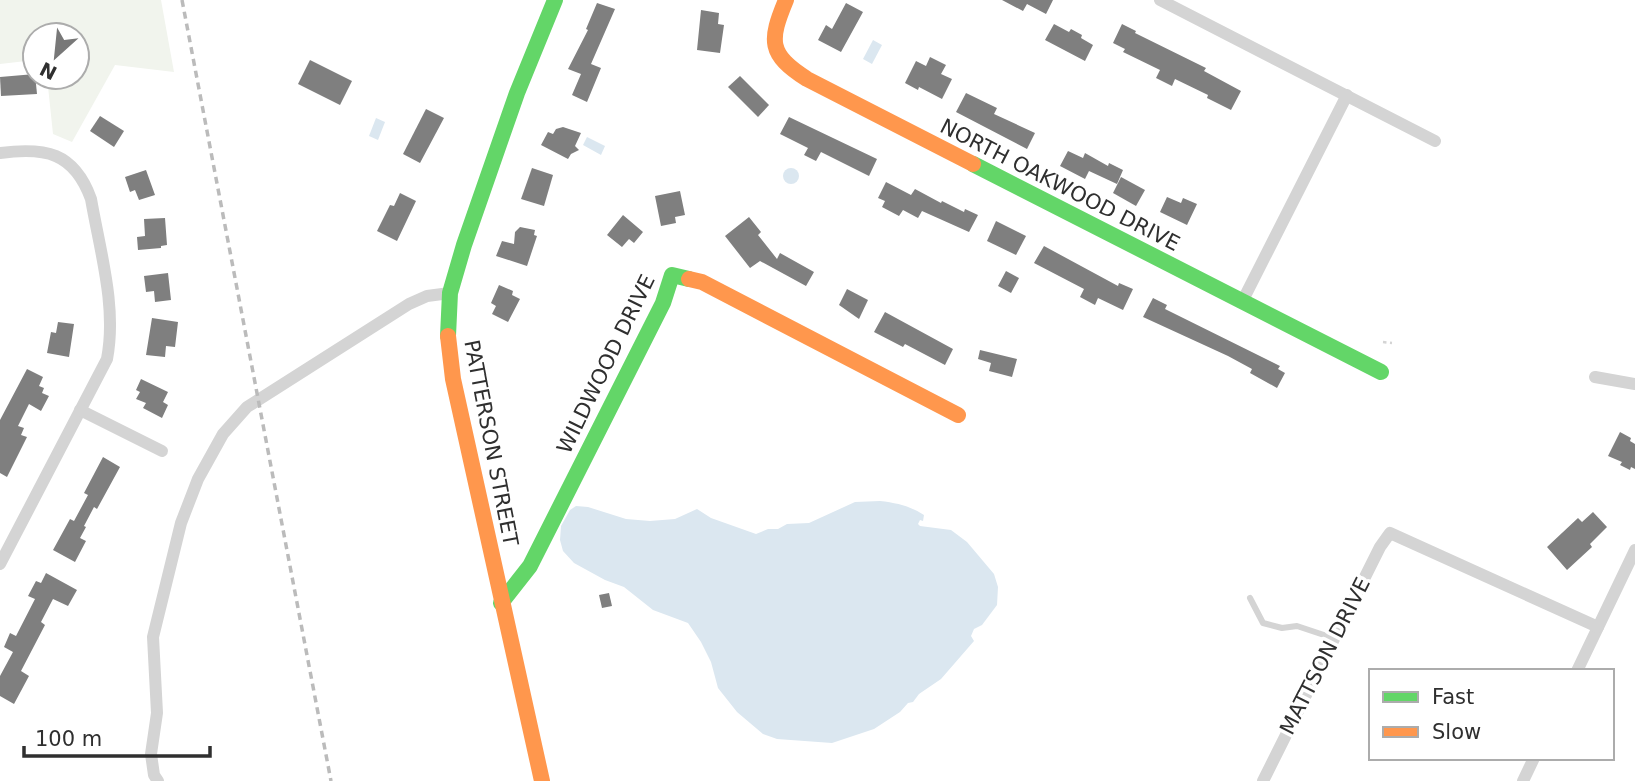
<svg xmlns="http://www.w3.org/2000/svg" width="1635" height="781" font-family="'DejaVu Sans',sans-serif">
  <style>
    .green { fill: #f1f4ed }
    .water { fill: #dbe7f0 }
    .building { fill: #7f7f7f }
    .lines { fill: none; stroke-linecap: round; stroke-linejoin: round }
    .path { stroke: #d4d4d4; stroke-width: 2.5; stroke-dasharray: 3.5 3.5; stroke-linecap: butt }
    .lane { stroke: #d4d4d4; stroke-width: 6 }
    .street { stroke: #d4d4d4; stroke-width: 12 }
    .fast { stroke: #63d668; stroke-width: 16 }
    .slow { stroke: #ff974d; stroke-width: 16 }
    .rail { stroke: #bbb; stroke-width: 3.5; stroke-dasharray: 7 5; stroke-linecap: butt }
    .labels { text-anchor: middle; stroke-width: 7; stroke-linejoin: round; paint-order: stroke }
    .street-label { font-size: 21px; fill: #2f2f2f; stroke: #fff }
  </style>
  <rect width="100%" height="100%" fill="#fff"/>
  <!-- green -->
  <polygon class="green" points="0,0 161,0 174,72 115,65 72,142 53,134 47,77 77,77 77,35 35,35 35,60 0,64"/>
  <!-- water -->
  <g class="water">
    <polygon points="873,40 882,45 872,64 863,59"/>
    <polygon points="376,118 385,122 378,140 369,136"/>
    <polygon points="587,137 605,146 601,155 583,145"/>
    <circle cx="791" cy="176" r="8"/>
    <path d="M880,501C897,503 910,506 924,515L923,521L920,520L918,524L920,526L951,530L967,542L994,574L998,587L997,605L982,625L974,629L971,636L974,641L941,679L919,694L913,702L908,703L900,712L874,729L832,743L777,739L763,734L737,712L718,688L711,662L701,642L688,623L653,610L624,587L605,580L574,563L563,551L560,540L561,526L570,510L576,506L588,507L626,519L650,521L675,519L697,509L711,518L756,534L768,529H778L787,524L809,523L855,502Z"/>
  </g>
  <!-- building -->
  <g class="building">
    <polygon points="1002,0 1053,0 1046,14 1027,4 1023,11"/>
    <polygon points="597,3 615,9 591,64 601,68 587,102 572,95 581,74 568,69 588,30 586,29"/>
    <polygon points="846,3 863,12 841,52 818,40 826,25 832,29"/>
    <polygon points="701,10 719,13 718,24 724,25 720,53 697,50"/>
    <polygon points="1054,24 1069,32 1071,29 1082,35 1081,38 1093,45 1085,61 1045,40"/>
    <polygon points="1122,24 1136,31 1135,33 1206,68 1204,71 1241,91 1231,110 1207,98 1208,95 1175,79 1172,86 1156,78 1160,70 1123,52 1125,49 1113,43"/>
    <polygon points="930,57 946,65 941,74 952,79 942,99 919,87 918,90 905,83 916,61 926,66"/>
    <polygon points="310,60 352,81 340,105 298,84"/>
    <polygon points="35,74 37,94 1,96 0,77"/>
    <polygon points="740,76 769,105 758,117 728,87"/>
    <polygon points="966,93 997,108 994,114 1035,133 1027,149 956,112"/>
    <polygon points="426,109 444,118 420,163 403,154"/>
    <polygon points="100,116 124,131 114,147 90,131"/>
    <polygon points="789,117 877,159 869,176 821,152 816,161 804,155 808,148 780,134"/>
    <polygon points="563,127 581,133 575,146 579,150 571,154 568,159 541,145 548,132 553,134 556,129"/>
    <polygon points="1068,151 1083,158 1085,153 1108,166 1109,163 1123,170 1117,184 1089,171 1085,179 1060,166"/>
    <polygon points="532,168 553,175 544,206 521,199"/>
    <polygon points="146,170 155,195 139,200 135,190 130,192 125,177"/>
    <polygon points="1121,177 1145,190 1136,206 1113,193"/>
    <polygon points="886,182 911,195 915,189 941,203 942,201 964,212 965,209 978,215 969,232 922,211 918,218 903,210 899,216 882,207 885,201 878,198"/>
    <polygon points="680,191 685,215 675,217 676,223 661,226 655,196"/>
    <polygon points="400,193 416,201 397,241 377,231 390,205 394,206"/>
    <polygon points="1167,197 1181,203 1183,198 1197,204 1187,225 1160,212"/>
    <polygon points="623,215 643,232 634,243 629,239 622,247 607,235"/>
    <polygon points="749,217 761,232 758,235 777,259 780,253 814,272 806,286 760,261 750,268 725,236"/>
    <polygon points="165,218 167,245 161,246 161,248 138,250 137,237 145,236 144,219"/>
    <polygon points="996,221 1026,236 1016,255 987,241"/>
    <polygon points="520,227 535,230 534,235 537,236 527,266 496,256 502,241 514,244 515,232"/>
    <polygon points="1044,246 1118,286 1119,283 1133,289 1123,310 1098,298 1095,305 1080,297 1084,289 1034,263"/>
    <polygon points="1006,271 1019,278 1011,293 998,286"/>
    <polygon points="168,273 171,300 155,302 154,291 146,292 144,276"/>
    <polygon points="499,285 513,291 512,295 520,299 508,322 492,314 496,306 491,303"/>
    <polygon points="847,289 868,300 859,319 839,305"/>
    <polygon points="1153,298 1167,305 1165,309 1280,366 1278,369 1285,373 1277,388 1250,373 1252,369 1228,356 1143,317"/>
    <polygon points="885,312 953,349 945,365 905,344 903,347 874,332"/>
    <polygon points="152,318 178,322 175,347 166,346 165,357 146,355"/>
    <polygon points="58,322 74,324 69,357 47,353 51,332 56,333"/>
    <polygon points="980,350 1017,359 1012,377 989,371 991,363 978,359"/>
    <polygon points="27,369 43,377 39,386 44,388 42,393 49,396 41,411 29,404 18,426 24,428 21,435 27,437 7,477 0,473 0,420"/>
    <polygon points="141,379 168,392 163,402 168,405 162,418 143,408 146,403 136,399 140,392 136,390"/>
    <polygon points="1620,432 1631,438 1630,441 1635,444 1635,469 1631,467 1630,470 1620,465 1622,462 1608,456"/>
    <polygon points="103,457 120,467 97,509 94,507 84,526 86,527 80,538 86,541 75,562 53,550 70,519 74,521 88,495 84,493"/>
    <polygon points="1593,512 1607,527 1590,544 1592,547 1567,570 1547,547 1578,518 1582,522"/>
    <polygon points="46,573 77,590 68,606 53,599 41,622 45,625 21,671 29,676 14,704 0,696 0,676 13,652 4,647 10,633 16,636 35,599 28,596 36,581 41,583"/>
    <polygon points="609,593 612,606 602,608 599,595"/>
  </g>
  <g class="lines">
    <!-- path -->
    <polyline class="path" points="1383,342 1392,343"/>
    <!-- lane -->
    <polyline class="lane" points="1250,598 1263,623 1282,628 1297,626 1333,638"/>
    <!-- street -->
    <g class="street">
      <polyline points="1160,0 1435,141"/>
      <path d="M0,153C45,147 74,152 91,199C100,251 117,307 107,359L0,564"/>
      <polyline points="1242,302 1347,95"/>
      <polyline points="1595,377 1635,384"/>
      <polyline points="80,410 162,451"/>
      <polyline points="1577,671 1635,550"/>
      <polyline points="158,781 154,775 151,754 157,713 153,637 181,523 198,479 223,434 247,407 409,304 427,296 450,293"/>
      <polyline points="1263,781 1380,547 1390,533 1598,627"/>
      <polyline points="1523,781 1534,758"/>
    </g>
    <!-- fast -->
    <g class="fast">
      <polyline points="973,164 1381,372"/>
      <polyline points="448,336 450,293 464,245 517,93 555,0"/>
      <polyline points="501,603 530,566 663,303 672,275 689,279"/>
    </g>
    <!-- slow -->
    <g class="slow">
      <path d="M786,0C769,41 768,54 807,79L973,164"/>
      <polyline points="689,279 702,282 958,415"/>
      <polyline points="448,336 453,379 542,781"/>
    </g>
    <!-- rail -->
    <polyline class="rail" points="182,0 331,781"/>
  </g>
  <g class="labels">
    <!-- street labels -->
    <g class="street-label">
      <text transform="translate(1060 185) rotate(27)" y="7">NORTH OAKWOOD DRIVE</text>
      <text transform="translate(606 364) rotate(-64)" y="7">WILDWOOD DRIVE</text>
      <text transform="translate(491 443) rotate(79)" y="7">PATTERSON STREET</text>
      <text transform="translate(1325 656) rotate(-63)" y="7">MATTSON DRIVE</text>
    </g>
  </g>
  <!-- legend -->
  <rect x="1369" y="669" width="245" height="91" fill="#ffffff" stroke="#acacac" stroke-width="2"/>
  <rect x="1383" y="692" width="35" height="10" fill="#63d668" stroke="#acacac" stroke-width="2"/>
  <text x="1432" y="704" font-size="21" fill="#2f2f2f">Fast</text>
  <rect x="1383" y="727" width="35" height="10" fill="#ff974d" stroke="#acacac" stroke-width="2"/>
  <text x="1432" y="739" font-size="21" fill="#2f2f2f">Slow</text>
  <!-- north arrow -->
  <g transform="translate(56 56) rotate(207)"><circle r="33" fill="#ffffff" stroke="#acacac" stroke-width="2"/>
  <path d="M0-5L12 26L0 18L-12 26Z" fill="#787878"/>
  <text y="-10" font-size="19" font-weight="bold" text-anchor="middle" fill="#2f2f2f">N</text>
  </g>
  <!-- scale -->
  <path d="M24 746v10h186v-10" fill="none" stroke="#2f2f2f" stroke-width="3.5"/>
  <text x="35" y="746" font-size="21" fill="#2f2f2f" stroke="#ffffff" stroke-width="5" paint-order="stroke">100 m</text>
</svg>
